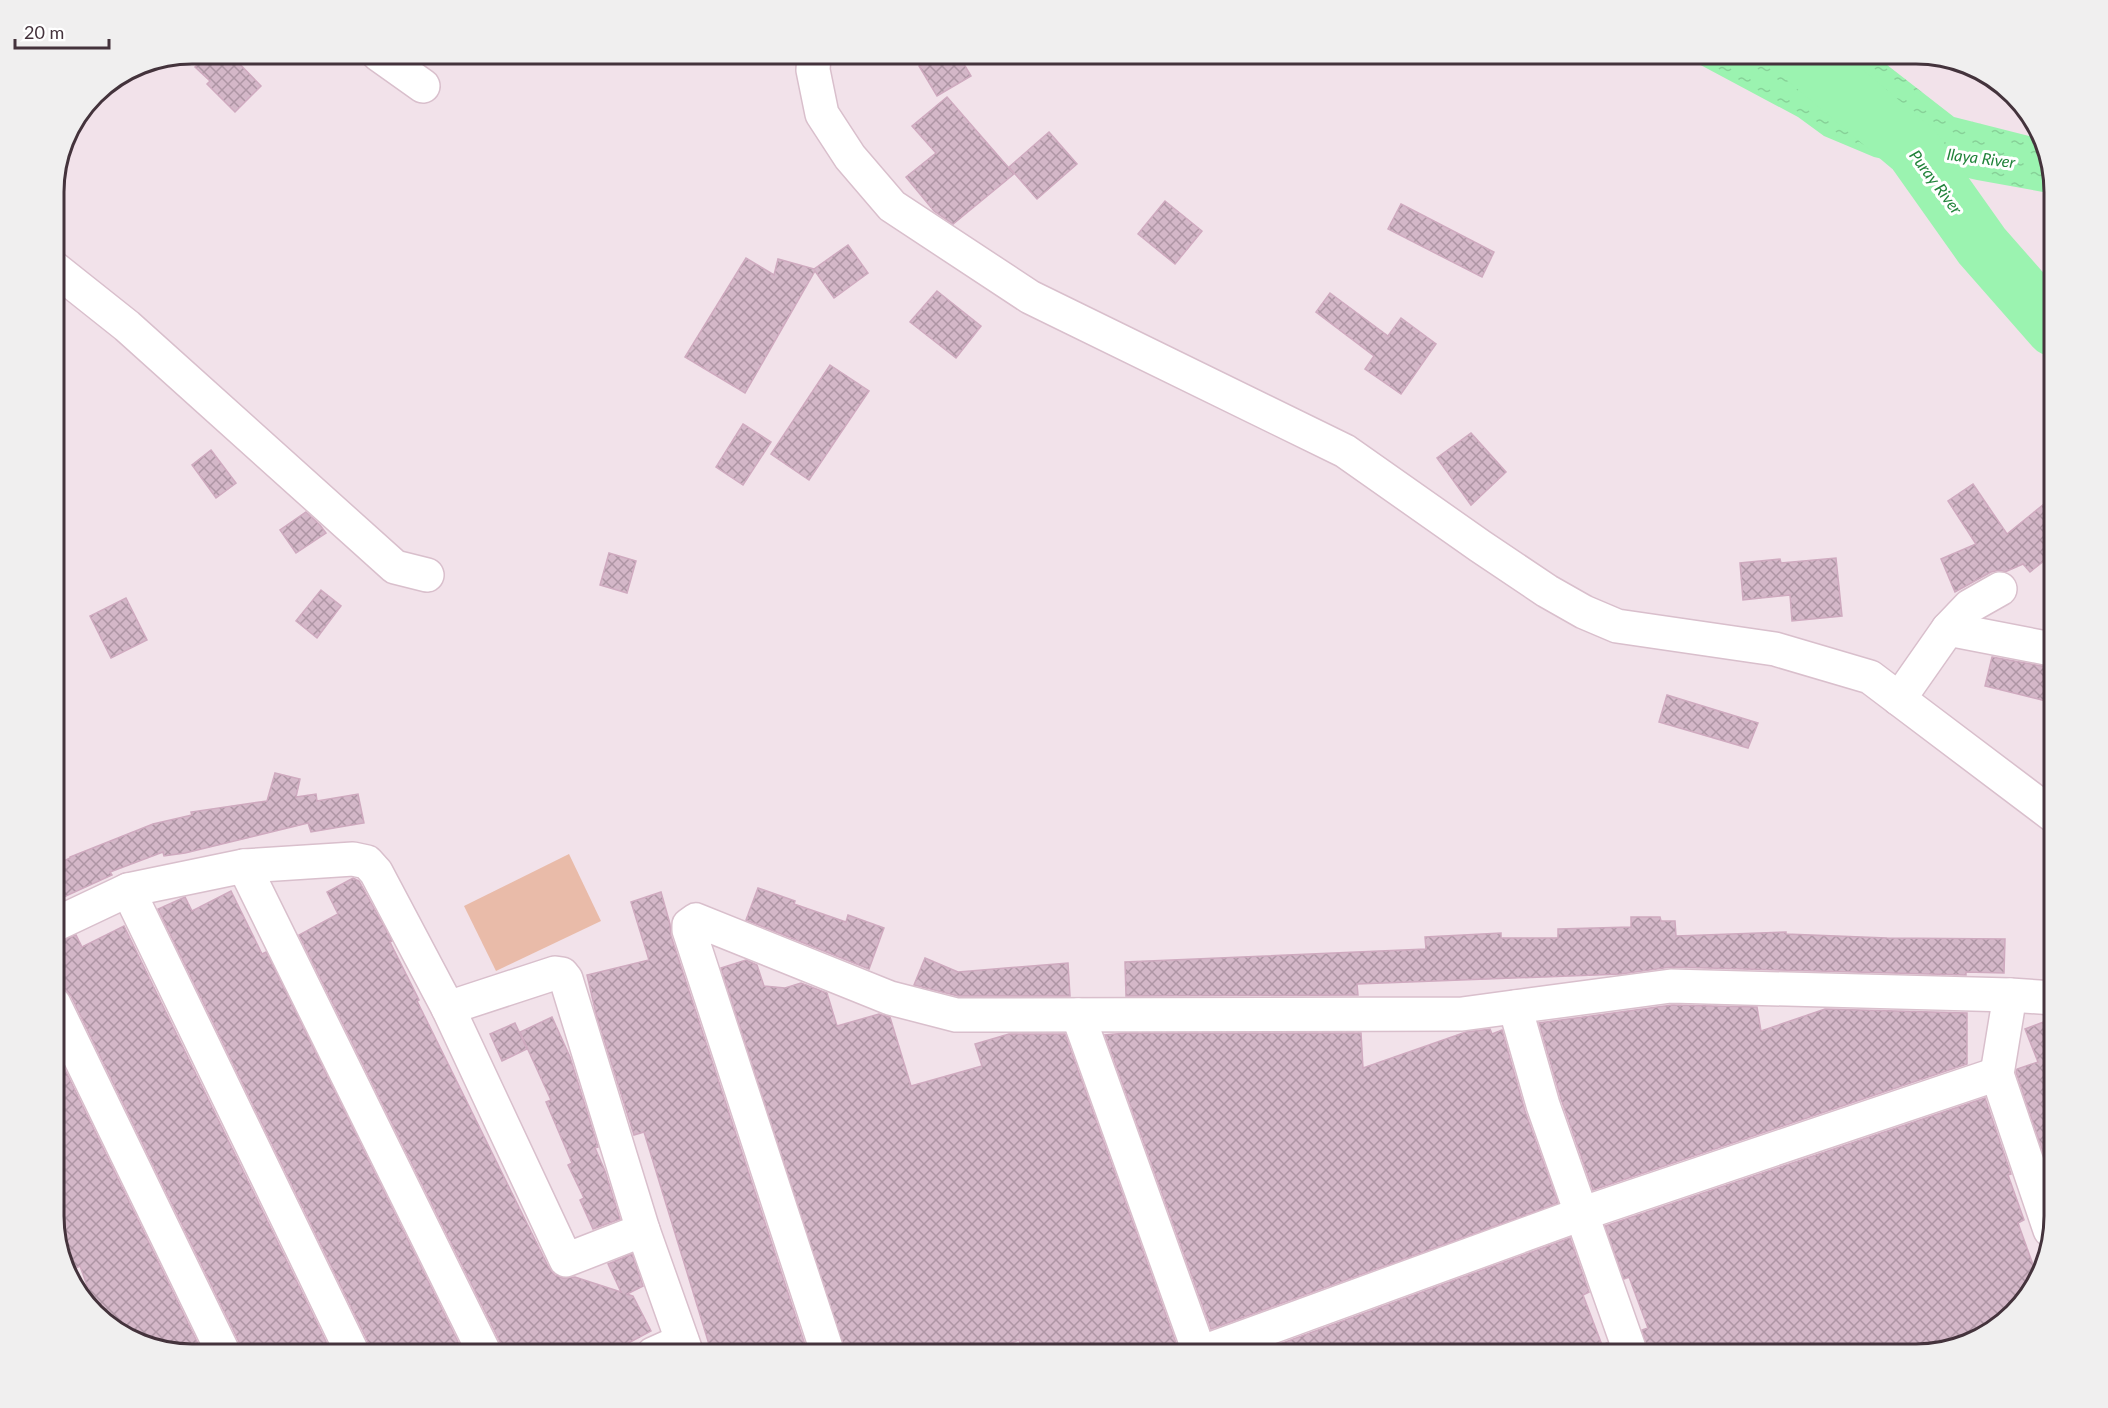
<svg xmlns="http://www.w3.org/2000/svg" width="2108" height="1408" font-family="Lato,sans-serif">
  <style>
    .green { fill: #e9bba9 }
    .water { fill: url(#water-ripples) }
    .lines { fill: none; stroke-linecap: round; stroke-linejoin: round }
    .river { stroke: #9bf3b0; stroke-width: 57 }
    .building { fill: url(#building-cross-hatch); stroke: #cfaabf; stroke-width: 1.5 }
    .minor-casing { stroke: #d9bfcc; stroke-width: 36 }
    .minor { stroke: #fff; stroke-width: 33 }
    .labels { text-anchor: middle; stroke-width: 6; stroke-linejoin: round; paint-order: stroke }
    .water-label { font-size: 16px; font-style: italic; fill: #21833a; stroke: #fff }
    .rim { fill: none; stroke: #44333c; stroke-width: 3 }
  </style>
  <defs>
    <pattern id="water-ripples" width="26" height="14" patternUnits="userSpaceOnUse" patternTransform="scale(1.5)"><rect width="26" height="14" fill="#9bf3b0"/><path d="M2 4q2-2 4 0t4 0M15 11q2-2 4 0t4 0" fill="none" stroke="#87d198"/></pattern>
    <pattern id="building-cross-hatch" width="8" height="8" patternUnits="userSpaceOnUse" patternTransform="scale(1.5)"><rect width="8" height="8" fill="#d4b7c8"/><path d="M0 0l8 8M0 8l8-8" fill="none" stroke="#ae95a4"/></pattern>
  </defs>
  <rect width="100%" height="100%" fill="#f2e2ea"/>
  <!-- green -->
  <polygon class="green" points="569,854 601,921 496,971 464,906"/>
  <!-- water -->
  <polygon class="water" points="1680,54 1873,54 1954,117 2041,139 2054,194 1977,180 1874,157 1824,136 1798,117"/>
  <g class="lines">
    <!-- river -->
    <polyline class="river" points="1800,54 1914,150 1982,246 2054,328"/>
  </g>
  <!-- building -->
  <g class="building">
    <polygon points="209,54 230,54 261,86 235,112 207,84 210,81 195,67"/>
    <polygon points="940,54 958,54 971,76 937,96 919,66"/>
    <polygon points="947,97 1014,174 953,224 934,211 906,177 936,153 912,126"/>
    <polygon points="1049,132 1077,164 1037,199 1009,167"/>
    <polygon points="1165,201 1202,231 1175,264 1138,234"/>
    <polygon points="1401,204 1494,252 1482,277 1388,229"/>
    <polygon points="848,245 868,273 834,298 815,271 745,393 685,357 746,258 774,275 778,259 814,269"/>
    <polygon points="937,291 981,326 956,358 910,322"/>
    <polygon points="1330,293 1388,336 1401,318 1436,344 1401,394 1365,369 1374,356 1316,312"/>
    <polygon points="830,365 869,391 809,480 771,454"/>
    <polygon points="743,424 771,442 743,485 716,467"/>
    <polygon points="1471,433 1506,472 1471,505 1437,458"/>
    <polygon points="211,450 236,483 216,498 192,465"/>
    <polygon points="1973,484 2007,534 2054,496 2054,553 2030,572 2023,564 2005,572 2000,570 1991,572 1955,592 1941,559 1976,544 1948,501"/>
    <polygon points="306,512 320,525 326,533 296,553 280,530"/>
    <polygon points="609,553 636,561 627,593 600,585"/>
    <polygon points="1836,558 1842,616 1792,621 1790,595 1743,600 1740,563 1780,559 1781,563"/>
    <polygon points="321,590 341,606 317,638 296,621"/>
    <polygon points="126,598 147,640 111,658 90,616"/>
    <polygon points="1992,657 2042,666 2054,665 2054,703 1985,686"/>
    <polygon points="1667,695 1758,723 1748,748 1659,722"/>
    <polygon points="275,773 300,779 296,797 316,794 317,801 358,794 364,823 311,832 308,823 185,853 164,856 163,852 110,872 112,875 57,900 58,902 54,904 54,866 70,858 70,857 153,824 192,815 191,812 267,801"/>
    <polygon points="353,878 359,881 392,941 390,942 419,1000 417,1001 549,1268 555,1275 563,1278 575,1277 621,1292 608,1264 632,1254 643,1286 627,1294 633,1296 651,1331 608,1354 504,1354 502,1346 299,935 338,914 327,892"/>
    <polygon points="758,888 795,901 794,904 846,922 848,915 884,928 869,969 746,920"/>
    <polygon points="231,891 262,954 266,952 464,1354 372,1354 370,1346 158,909 185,897 192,911"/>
    <polygon points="661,892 670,924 671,936 808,1354 712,1354 644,1132 634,1135 596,1014 587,975 649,960 631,902"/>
    <polygon points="1631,917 1660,917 1661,921 1675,921 1676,936 1786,932 1786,934 1887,938 2005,939 2004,973 1966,972 1966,975 1671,967 1621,974 1357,984 1358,995 1126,996 1125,962 1426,949 1425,937 1501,933 1501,938 1558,938 1558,929 1631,927"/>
    <polygon points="124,926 332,1354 243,1354 241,1346 71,996 64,988 54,985 54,943 76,935 82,947"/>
    <polygon points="925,958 958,972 1068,963 1070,996 958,996 914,985"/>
    <polygon points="746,960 757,965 764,986 785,988 801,983 827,993 837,1026 879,1014 890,1017 911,1086 982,1066 975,1044 1009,1034 1065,1034 1180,1354 1024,1354 1019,1340 982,1354 846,1354 721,968"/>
    <polygon points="1672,1005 1757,1007 1761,1031 1825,1009 1967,1013 1967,1064 1593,1190 1561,1099 1539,1023"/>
    <polygon points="552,1017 570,1057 598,1147 595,1148 605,1171 620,1219 593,1229 580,1200 584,1198 568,1165 572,1163 546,1102 551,1100 520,1032"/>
    <polygon points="2054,1018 2054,1158 2046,1161 2016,1072 2017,1069 2038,1062 2025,1029"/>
    <polygon points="515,1023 527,1049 502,1061 490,1034"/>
    <polygon points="1490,1029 1492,1034 1502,1030 1525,1111 1558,1203 1211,1329 1105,1035 1126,1033 1361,1033 1363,1068 1466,1032"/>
    <polygon points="54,1047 203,1354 192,1354 115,1330 96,1310 80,1266 76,1268 56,1231 54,1224"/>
    <polygon points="1985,1098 2011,1174 2008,1175 2024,1220 2018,1223 2036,1273 2030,1293 1977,1340 1916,1354 1649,1354 1642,1330 1648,1328 1629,1277 1624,1279 1605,1226"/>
    <polygon points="1570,1238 1589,1292 1583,1295 1602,1345 1607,1343 1611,1354 1252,1354"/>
  </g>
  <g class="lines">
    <defs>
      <g id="minor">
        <polyline points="378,54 423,86"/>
        <polyline points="814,54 813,70 822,114 850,157 892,206 1030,297 1345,451 1480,546 1547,591 1584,612 1617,626 1775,649 1870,677 2054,816"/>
        <polyline points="54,268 127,326 395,567 427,575"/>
        <polyline points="1948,629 2046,648"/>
        <polyline points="1899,699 1948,629 1970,606 2000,589"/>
        <polyline points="244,866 485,1354"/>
        <polyline points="128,890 353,1354"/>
        <polyline points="54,925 128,890 244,866 353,859 367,862 376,872 448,1008 566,1260 643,1230"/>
        <polyline points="2010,995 1997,1074 2050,1230"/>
        <polyline points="54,1004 224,1354"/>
        <polyline points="1515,1007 1543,1105 1631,1354"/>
        <polyline points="448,1008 555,973 562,974 566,979 643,1230 687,1354"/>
        <polyline points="1078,1015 1200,1354"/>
        <polyline points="1200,1353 1581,1214 1997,1074"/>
        <polyline points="653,1354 682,1341"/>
        <polyline points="828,1354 689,930 689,925 696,920 890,998 956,1015 1462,1014 1671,986 2010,995 2054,998"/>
      </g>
    </defs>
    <!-- minor casing -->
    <use href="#minor" class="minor-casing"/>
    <!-- minor -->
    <use href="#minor" class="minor"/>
  </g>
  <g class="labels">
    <!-- water labels -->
    <g class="water-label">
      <text transform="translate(1981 158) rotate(7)" y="6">Ilaya River</text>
      <text transform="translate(1936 182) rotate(53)" y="6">Puray River</text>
    </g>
  </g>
  <!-- crop -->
  <path d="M0 0H2108V1408H0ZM192 64H1916A128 128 0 0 1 2044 192V1216A128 128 0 0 1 1916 1344H192A128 128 0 0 1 64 1216V192A128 128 0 0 1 192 64Z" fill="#f0efef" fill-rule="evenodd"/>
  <path class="rim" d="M192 64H1916A128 128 0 0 1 2044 192V1216A128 128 0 0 1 1916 1344H192A128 128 0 0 1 64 1216V192A128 128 0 0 1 192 64Z"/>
  <!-- scale -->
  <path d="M15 39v9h94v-9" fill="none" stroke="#44333c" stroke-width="3"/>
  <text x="24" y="39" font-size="18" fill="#44333c" stroke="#ffffff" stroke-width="4.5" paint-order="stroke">20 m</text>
</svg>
